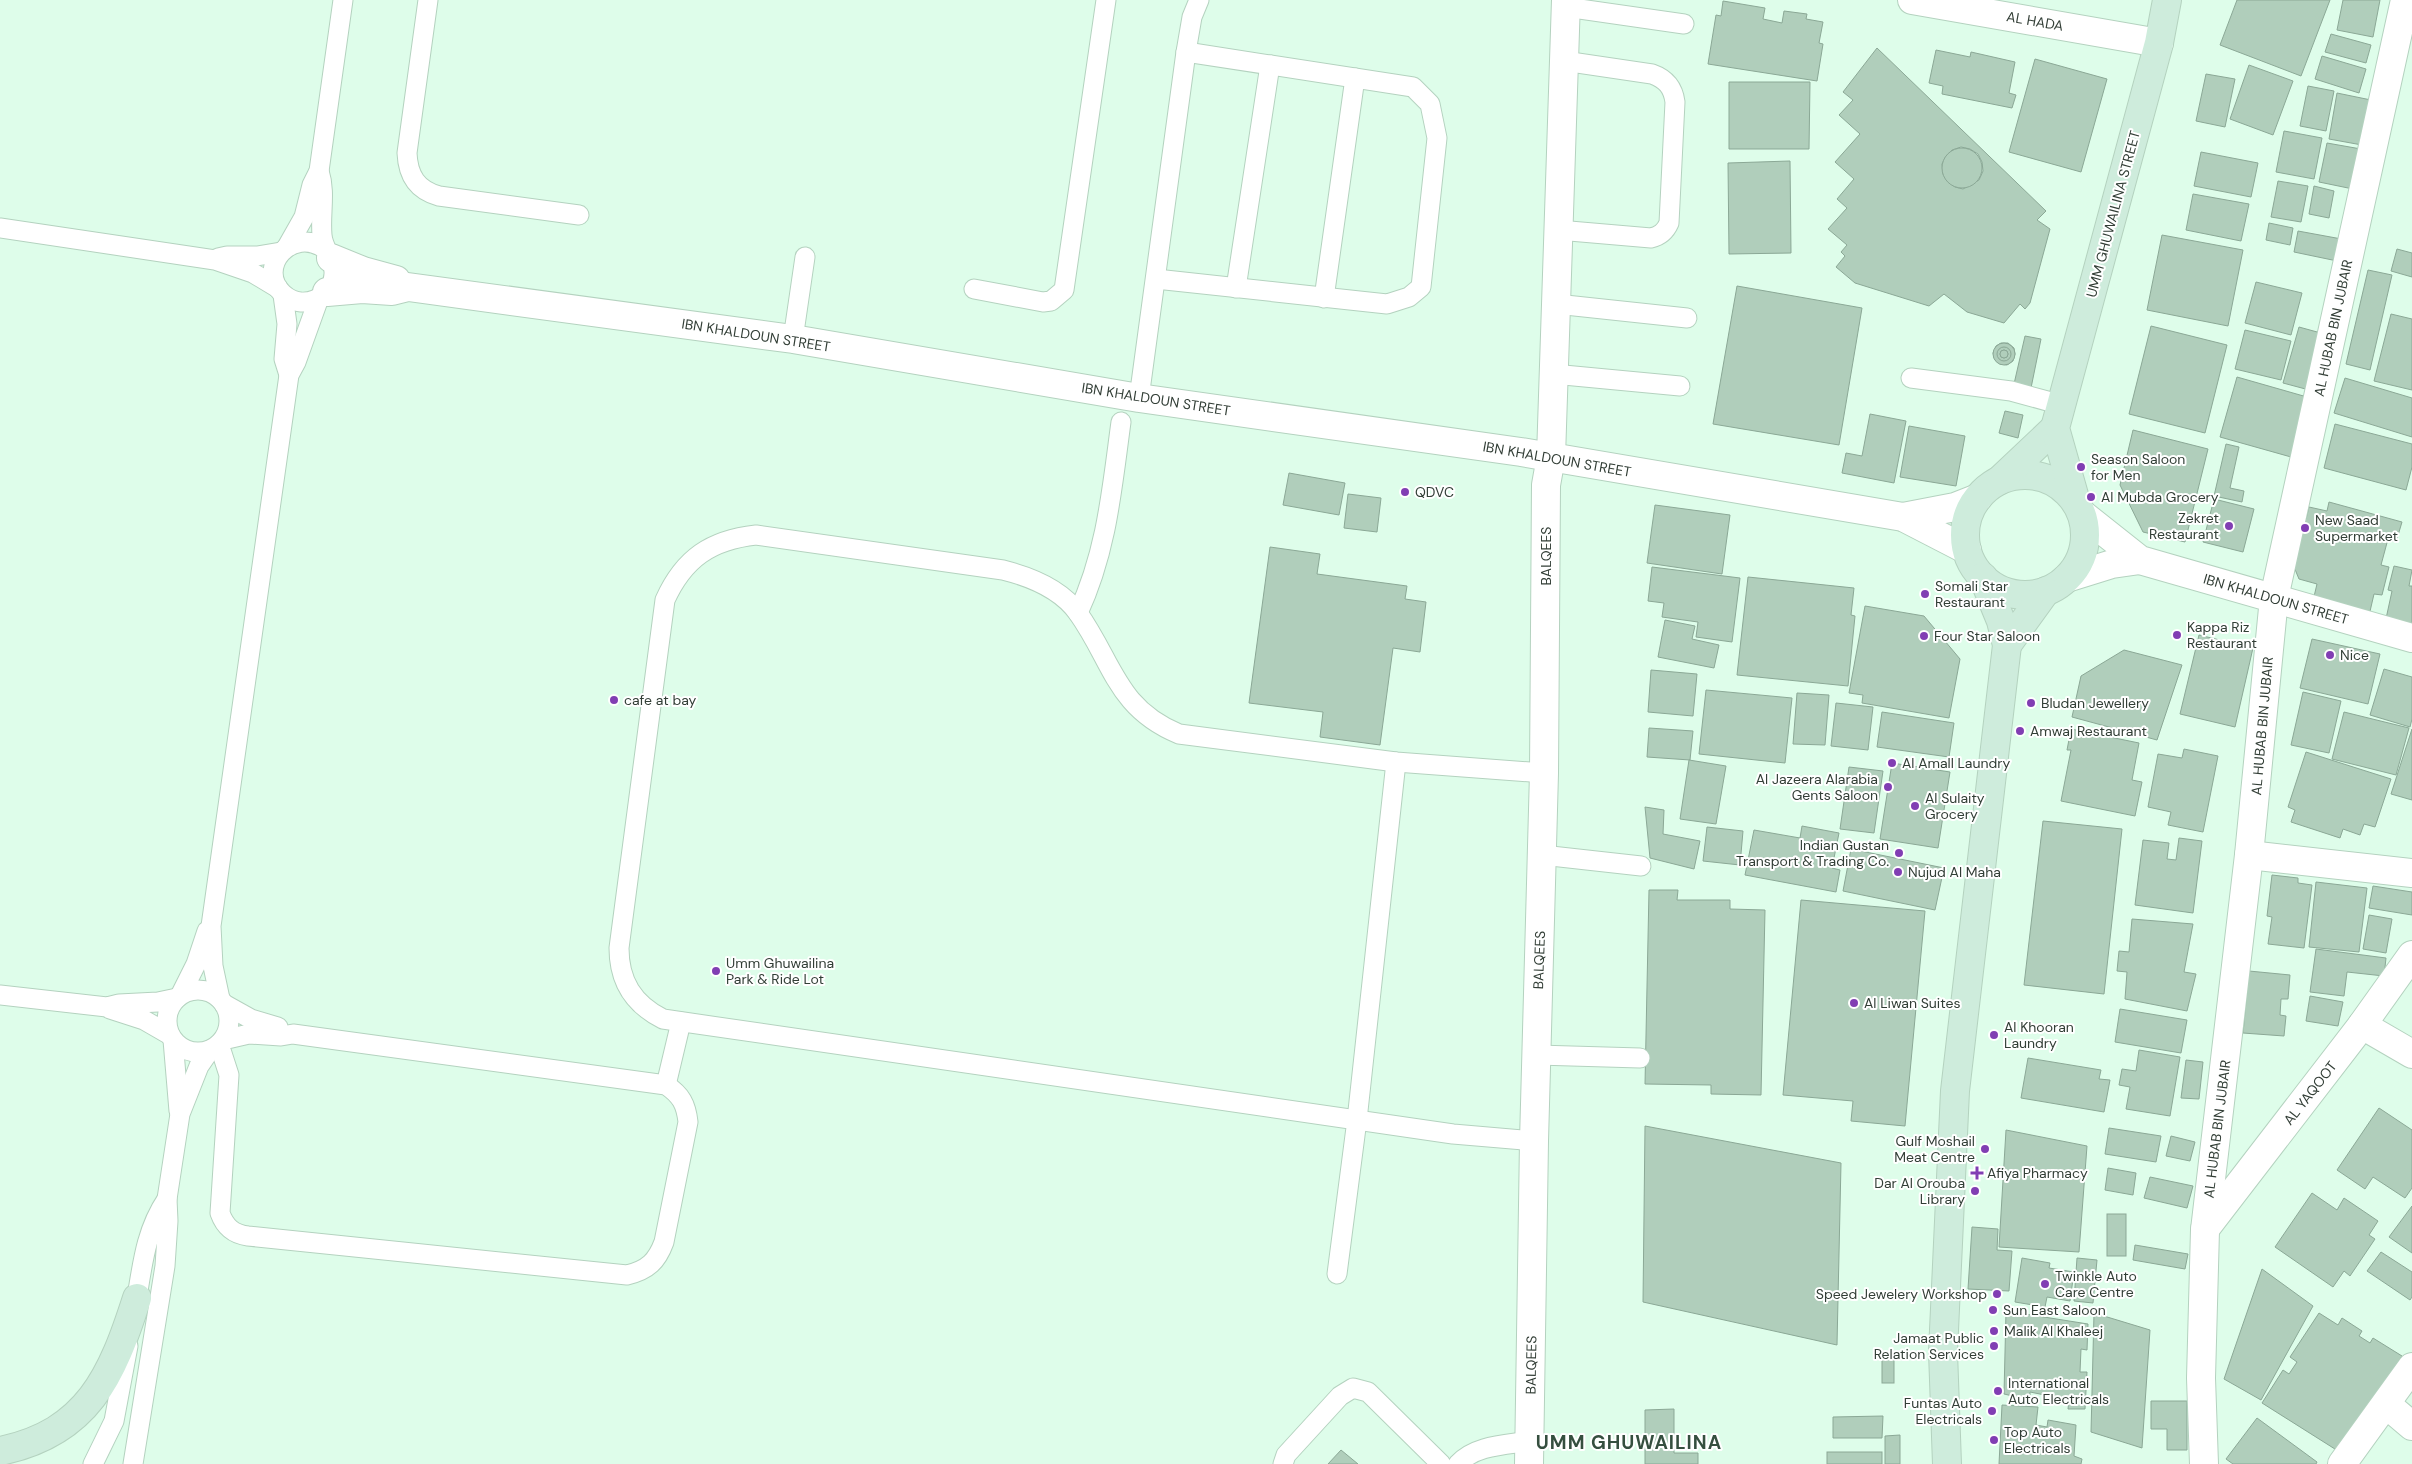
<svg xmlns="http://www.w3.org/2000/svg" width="2412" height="1464" font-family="'DM Sans',sans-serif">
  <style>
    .building { fill: #b0cebb; stroke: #8ba896; fill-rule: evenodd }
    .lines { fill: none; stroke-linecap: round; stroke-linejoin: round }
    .lane-casing { stroke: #b4d2bf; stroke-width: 21 }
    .street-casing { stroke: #b4d2bf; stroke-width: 30 }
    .secondary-casing { stroke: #b4d2bf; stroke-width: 30 }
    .lane { stroke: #fff; stroke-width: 19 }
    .street { stroke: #fff; stroke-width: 28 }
    .secondary { stroke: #ceecdc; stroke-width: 28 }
    .poi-dot { fill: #813eb3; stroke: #fff; stroke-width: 2 }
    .labels { text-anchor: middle; stroke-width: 4; stroke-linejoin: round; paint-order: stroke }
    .street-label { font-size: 14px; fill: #323e36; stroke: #fff }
    .poi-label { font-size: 14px; fill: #323e36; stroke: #fff; text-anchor: start }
    .district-label { font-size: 19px; font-weight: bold; letter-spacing: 1px; fill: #354f3f; stroke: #fff }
  </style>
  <rect width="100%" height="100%" fill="#defdea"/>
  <!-- building -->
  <g class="building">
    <polygon points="2237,0 2330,0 2301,76 2220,45"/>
    <polygon points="2343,0 2380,0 2373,37 2337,30"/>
    <polygon points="1723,1 1765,8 1763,19 1782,23 1784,11 1807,14 1806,19 1823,22 1819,43 1823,44 1817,81 1708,64 1716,15 1721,16"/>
    <polygon points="2331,34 2371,45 2366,63 2325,52"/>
    <path d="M1877,48L2046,211L2037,220L2050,229L2030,303L2025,309L2020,304L2004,323L1967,312L1944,294L1929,306L1855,283L1836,267L1845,256L1841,252L1847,245L1828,229L1847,208L1837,199L1854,179L1835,162L1860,134L1839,115L1853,100L1843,92ZM1961,147L1970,149L1978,154L1982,162L1983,171L1979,180L1963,189L1955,187L1947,181L1943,174L1942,164L1946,156L1952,150Z"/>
    <polygon points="1936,50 1970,57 1971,52 2015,62 2009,93 2016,95 2012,108 1942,94 1943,86 1929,83"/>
    <polygon points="2322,56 2366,69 2359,93 2315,79"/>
    <polygon points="2035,59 2107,79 2081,172 2009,152"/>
    <polygon points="2249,65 2293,81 2273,135 2230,119"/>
    <polygon points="2206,74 2235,79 2225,127 2196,121"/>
    <polygon points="1729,82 1810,82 1809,149 1729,149"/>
    <polygon points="2308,86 2334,91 2326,131 2300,126"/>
    <polygon points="2337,93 2371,100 2362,145 2329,139"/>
    <polygon points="2284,131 2322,138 2314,179 2276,172"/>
    <polygon points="2327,143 2361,149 2353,189 2319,182"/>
    <circle cx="1962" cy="168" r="20"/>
    <polygon points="2201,152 2258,163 2251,197 2194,186"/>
    <polygon points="1790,161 1791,253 1729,254 1728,163"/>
    <polygon points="2278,181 2308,186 2301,222 2271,217"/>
    <polygon points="2314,186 2334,191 2329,218 2309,214"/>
    <polygon points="2193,194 2249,204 2241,241 2186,230"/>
    <polygon points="2269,223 2293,228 2290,245 2266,240"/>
    <polygon points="2298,231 2347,240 2342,262 2294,252"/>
    <polygon points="2162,235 2243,250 2228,326 2147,310"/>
    <polygon points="2397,249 2412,253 2412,277 2391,271"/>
    <polygon points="2368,270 2392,275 2370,370 2346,364"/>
    <polygon points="2256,282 2302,293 2291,335 2245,323"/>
    <polygon points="1737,286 1862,308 1839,445 1713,424"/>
    <polygon points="2391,314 2412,319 2412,390 2374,381"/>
    <polygon points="2151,326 2227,345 2205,433 2129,414"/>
    <polygon points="2299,327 2328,335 2313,391 2283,383"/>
    <polygon points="2245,330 2291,341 2281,380 2235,369"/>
    <polygon points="2025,336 2041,339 2031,388 2014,384"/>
    <path d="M2001,343H2008L2014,348L2015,354L2013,361L2007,365L2000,364L1995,360L1993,353L1996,346ZM2003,346L2011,349L2012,354L2006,361L1998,358V348Z"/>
    <circle cx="2004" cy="354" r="11"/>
    <circle cx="2004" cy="354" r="7"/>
    <circle cx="2004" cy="354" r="4"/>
    <circle cx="2004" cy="354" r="4"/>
    <polygon points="2237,377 2307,397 2291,457 2220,437"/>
    <polygon points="2345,378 2412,398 2412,437 2334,413"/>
    <polygon points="2005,411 2023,415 2018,438 1999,433"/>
    <polygon points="1870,414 1906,421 1894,483 1842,473 1846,453 1862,456"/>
    <polygon points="2335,424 2412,444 2412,467 2406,490 2324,468"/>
    <polygon points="1909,426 1965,436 1956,486 1900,477"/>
    <polygon points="2133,430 2208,449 2185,542 2143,532 2120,485"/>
    <polygon points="2226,444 2239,447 2230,488 2244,491 2242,502 2214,496"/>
    <polygon points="1289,473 1345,483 1339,515 1283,505"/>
    <polygon points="1348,494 1381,498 1377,532 1344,528"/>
    <polygon points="2214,499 2254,509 2243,552 2203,542"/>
    <polygon points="2329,502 2402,522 2396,542 2388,539 2381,565 2389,567 2382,595 2374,594 2368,620 2312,605 2317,584 2299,579 2287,550 2296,516 2306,519 2309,507 2327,511"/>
    <polygon points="1655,505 1730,515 1722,574 1647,563"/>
    <polygon points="1270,547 1320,554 1317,574 1407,586 1405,599 1426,602 1420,652 1393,648 1380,745 1320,737 1323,712 1249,703"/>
    <polygon points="2394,566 2412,570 2409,586 2412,586 2412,635 2384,628 2392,591 2388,590"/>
    <polygon points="1652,567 1740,578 1732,642 1696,637 1698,622 1662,617 1664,603 1648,601"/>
    <polygon points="1748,577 1854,588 1851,615 1855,616 1848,686 1737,675"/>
    <polygon points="1865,606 1924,616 1960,659 1949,718 1862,703 1863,695 1849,693"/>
    <polygon points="1665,620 1695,626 1692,639 1719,645 1714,668 1658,657"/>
    <polygon points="2199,635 2253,648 2235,727 2180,714"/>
    <polygon points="2312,639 2380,654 2368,704 2300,688"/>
    <polygon points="2124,650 2182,665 2157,740 2072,717 2081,676"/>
    <polygon points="2384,669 2412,677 2412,719 2410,727 2370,715"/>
    <polygon points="1651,670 1697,674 1693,716 1648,712"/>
    <polygon points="1706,690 1792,698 1785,763 1699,754"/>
    <polygon points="2303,692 2341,701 2329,753 2291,745"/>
    <polygon points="1797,693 1829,695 1825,745 1793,744"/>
    <polygon points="1836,703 1873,707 1868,750 1831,746"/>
    <polygon points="1882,712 1954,723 1949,757 1877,747"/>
    <polygon points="2344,712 2409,728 2396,775 2332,759"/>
    <polygon points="1649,728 1693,731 1690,760 1647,757"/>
    <polygon points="2071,729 2139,743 2132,780 2142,782 2135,816 2061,801 2071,750 2067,750"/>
    <polygon points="2412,729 2412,800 2391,794"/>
    <polygon points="2184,749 2218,756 2203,832 2168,825 2171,812 2148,807 2158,754 2182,758"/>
    <polygon points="2306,752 2391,779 2375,827 2364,824 2360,835 2343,829 2340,838 2291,822 2295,810 2288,807"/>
    <polygon points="1689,760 1726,766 1716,824 1680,819"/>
    <polygon points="1892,763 1950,772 1938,848 1880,839"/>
    <polygon points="1849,767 1883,771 1874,833 1840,829"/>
    <polygon points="1645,807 1664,810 1663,834 1700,841 1694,869 1650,858"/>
    <polygon points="2043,821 2122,829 2104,994 2024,985"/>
    <polygon points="1802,826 1839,833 1832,868 1840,870 1836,892 1745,875 1754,830 1800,838"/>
    <polygon points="1707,827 1743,831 1740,865 1703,861"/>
    <polygon points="2179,838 2202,841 2193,913 2135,905 2143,840 2169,843 2167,859 2176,860"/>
    <polygon points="1851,849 1944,868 1935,910 1843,891"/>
    <polygon points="2272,875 2298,878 2298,883 2312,885 2304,948 2268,944 2272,917 2267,916"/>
    <polygon points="2316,882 2367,888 2359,952 2309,947"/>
    <polygon points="2373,886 2412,892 2412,915 2369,908"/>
    <polygon points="1649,890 1678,890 1677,900 1730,900 1730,909 1765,910 1761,1095 1711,1094 1711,1085 1645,1084"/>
    <polygon points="1801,900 1925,911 1905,1126 1851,1121 1853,1101 1783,1095"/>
    <polygon points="2369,915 2392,919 2386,953 2363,949"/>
    <polygon points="2132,919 2193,924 2184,972 2196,974 2187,1011 2125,999 2127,972 2117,971 2119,951 2129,952"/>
    <polygon points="2316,949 2386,958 2384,976 2347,972 2344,996 2310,992"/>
    <polygon points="2249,971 2290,975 2288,999 2281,999 2280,1015 2286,1016 2284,1036 2243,1033"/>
    <polygon points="2310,996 2343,1002 2338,1026 2306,1021"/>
    <polygon points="2120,1009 2187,1020 2181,1053 2115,1042"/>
    <polygon points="2139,1050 2180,1057 2170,1116 2126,1109 2130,1087 2119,1085 2122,1069 2136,1071"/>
    <polygon points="2028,1058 2101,1070 2099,1079 2110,1080 2104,1112 2021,1098"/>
    <polygon points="2186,1060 2203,1062 2199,1099 2181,1098"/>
    <polygon points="2379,1108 2412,1130 2412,1188 2405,1198 2373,1177 2365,1189 2337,1170"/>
    <polygon points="1645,1126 1841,1163 1837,1345 1643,1302"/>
    <polygon points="2109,1128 2161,1136 2156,1162 2105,1154"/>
    <polygon points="2006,1130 2087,1146 2079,1252 1999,1247"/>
    <polygon points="2171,1136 2195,1142 2190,1161 2166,1156"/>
    <polygon points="2108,1168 2136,1173 2133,1195 2105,1190"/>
    <polygon points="2150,1177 2193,1186 2187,1208 2144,1198"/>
    <polygon points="2312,1193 2337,1210 2344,1198 2378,1221 2369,1235 2375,1239 2350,1276 2344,1271 2333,1287 2275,1247"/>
    <polygon points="2412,1206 2412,1253 2389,1237"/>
    <rect x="2107" y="1214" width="19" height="42"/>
    <polygon points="1972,1227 1998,1229 1997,1250 2012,1251 2009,1291 1968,1289"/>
    <polygon points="2135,1245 2188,1254 2185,1269 2133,1260"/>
    <polygon points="2381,1252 2412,1272 2412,1297 2410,1300 2367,1271"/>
    <polygon points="2022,1258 2050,1263 2049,1268 2074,1272 2070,1301 2047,1297 2045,1307 2015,1302"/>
    <polygon points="2077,1258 2097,1260 2093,1303 2074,1301"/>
    <polygon points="2262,1269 2313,1306 2261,1400 2224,1379"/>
    <polygon points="2006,1311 2088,1324 2087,1350 2081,1349 2080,1372 2087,1372 2085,1409 2068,1409 2069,1400 2030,1392 2030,1400 2004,1394"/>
    <polygon points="2094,1313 2150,1330 2142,1448 2091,1432"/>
    <polygon points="2319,1313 2338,1325 2342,1318 2362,1331 2359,1336 2370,1343 2373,1338 2402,1356 2371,1405 2346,1456 2262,1403 2283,1370 2289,1374 2297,1362 2290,1357"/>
    <rect x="1882" y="1354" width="12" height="29"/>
    <polygon points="2151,1401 2187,1401 2187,1450 2167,1450 2167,1429 2151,1429"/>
    <polygon points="2002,1405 2038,1407 2036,1425 2047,1427 2048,1420 2076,1425 2074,1456 2082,1459 2081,1464 1999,1464"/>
    <polygon points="1674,1409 1674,1453 1698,1453 1698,1464 1645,1464 1645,1410"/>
    <polygon points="1883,1416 1882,1438 1833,1438 1833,1417"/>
    <polygon points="2257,1418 2317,1462 2316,1464 2233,1464 2226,1459"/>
    <polygon points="1900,1435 1900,1464 1885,1464 1885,1436"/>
    <polygon points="1341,1450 1358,1464 1328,1464"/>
    <rect x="1827" y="1452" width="55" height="12"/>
  </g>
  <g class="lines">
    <defs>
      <g id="lane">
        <path d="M428,0L407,153C408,176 417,190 439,196L579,215"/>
        <polyline points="1566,7 1684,24"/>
        <path d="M319,171C326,193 320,213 322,235C323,250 335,259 334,274C333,299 301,311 283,294C255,268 292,225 325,249"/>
        <polyline points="0,228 215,260 253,273 278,288"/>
        <path d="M1558,230L1651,238C1660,236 1665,232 1669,223L1675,102C1673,87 1666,79 1652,74L1564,61"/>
        <polyline points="287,247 304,217 312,185 319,171 343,0"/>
        <polyline points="218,258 227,256 257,256 281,252"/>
        <polyline points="1156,279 1387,304 1409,297 1421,287 1437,138 1430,104 1413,87 1186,52"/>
        <polyline points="1236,288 1270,65"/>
        <polyline points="974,289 1043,302 1051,301 1064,290 1106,0"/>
        <polyline points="283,295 287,324 284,359 289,375"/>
        <polyline points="1324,298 1355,78"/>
        <polyline points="1556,304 1687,318"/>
        <polyline points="793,339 805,257"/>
        <polyline points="1553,374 1680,386"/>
        <polyline points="1911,378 2011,391 2062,405"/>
        <polyline points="1139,398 1186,52 1192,17 1199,0"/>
        <path d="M1078,613C1107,551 1112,488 1121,422"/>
        <polyline points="1542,855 1641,866"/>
        <circle cx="198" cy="1021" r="31"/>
        <polyline points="181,994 196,964 207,931"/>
        <polyline points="0,995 107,1007 119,1004 158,1002 177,998"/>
        <polyline points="220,999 213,966 211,926 289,375 296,362 319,298"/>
        <polyline points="224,1004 251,1019 278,1027"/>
        <polyline points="110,1009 144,1020 170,1035"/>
        <polyline points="173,1040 179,1111"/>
        <path d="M219,1044L229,1075L220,1213C225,1227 233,1234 248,1236L627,1275C648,1270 657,1261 664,1242L688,1122C686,1104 681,1095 666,1085L293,1034L281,1036L249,1034L223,1040"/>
        <polyline points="1537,1055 1640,1058"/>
        <polyline points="666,1085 681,1022"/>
        <path d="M1534,1141L1453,1134L663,1019C633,1004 619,981 619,948L665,600C684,558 711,540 756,535L1003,570C1031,577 1061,589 1078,613C1113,662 1116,708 1179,734L1396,762L1544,773"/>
        <polyline points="1337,1274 1357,1120 1396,762"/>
        <path d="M135,1309C142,1270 144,1233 167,1199"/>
        <polyline points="93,1464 114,1421 128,1346"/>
        <polyline points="133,1464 165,1266 168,1221 167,1199 180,1114 199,1066 210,1050"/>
        <polyline points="1283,1464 1286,1455 1340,1396 1353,1388 1368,1392 1441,1464"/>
        <path d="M1458,1464C1475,1445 1506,1445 1530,1441"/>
      </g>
      <g id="street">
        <polyline points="1912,0 2159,43"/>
        <polyline points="331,258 363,271 396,280"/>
        <polyline points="327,292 362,289 392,291 408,287 793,339 1139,398 1521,452 1903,517 1967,550"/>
        <polyline points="2082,514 2140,560 2412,638"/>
        <polyline points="1903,517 1955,507 1978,498"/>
        <polyline points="2067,578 2112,564 2140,560"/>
        <polyline points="2249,855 2412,873"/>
        <polyline points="2362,1025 2412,1054"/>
        <polyline points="2205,1229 2362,1025 2412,955"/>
        <polyline points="2386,1404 2412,1426"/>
        <polyline points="1529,1464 1534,1141 1544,773 1546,485 1551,457 1566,0"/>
        <polyline points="2204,1464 2201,1378 2205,1230 2249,855 2274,598 2405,0"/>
        <polyline points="2342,1464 2412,1367"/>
      </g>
      <g id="secondary">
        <circle cx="2025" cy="535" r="60"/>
        <polyline points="2000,480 2055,428"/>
        <polyline points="2076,502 2055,428 2159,43 2167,0"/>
        <polyline points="2007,645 2046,591"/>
        <path d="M0,1451C88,1433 112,1376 137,1298"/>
        <polyline points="1947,1464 1943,1352 1955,1091 2007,645 2001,621 1983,577"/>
      </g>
    </defs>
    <!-- lane casing -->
    <use href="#lane" class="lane-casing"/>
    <!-- street casing -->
    <use href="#street" class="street-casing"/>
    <!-- secondary casing -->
    <use href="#secondary" class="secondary-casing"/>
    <!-- lane -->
    <use href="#lane" class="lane"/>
    <!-- street -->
    <use href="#street" class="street"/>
    <!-- secondary -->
    <use href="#secondary" class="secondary"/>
  </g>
  <!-- markers -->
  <g class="poi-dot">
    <circle cx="2081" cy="467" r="5"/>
    <circle cx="1405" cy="492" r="5"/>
    <circle cx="2091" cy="497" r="5"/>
    <circle cx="2229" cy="526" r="5"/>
    <circle cx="2305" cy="528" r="5"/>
    <circle cx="1925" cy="594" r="5"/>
    <circle cx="2177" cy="635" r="5"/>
    <circle cx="1924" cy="636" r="5"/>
    <circle cx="2330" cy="655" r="5"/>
    <circle cx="614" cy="700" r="5"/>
    <circle cx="2031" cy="703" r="5"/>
    <circle cx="2020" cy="731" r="5"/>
    <circle cx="1892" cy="763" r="5"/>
    <circle cx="1888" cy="787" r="5"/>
    <circle cx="1915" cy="806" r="5"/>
    <circle cx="1899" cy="853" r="5"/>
    <circle cx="1898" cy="872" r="5"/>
    <circle cx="716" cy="971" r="5"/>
    <circle cx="1854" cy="1003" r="5"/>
    <circle cx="1994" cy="1035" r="5"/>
    <circle cx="1985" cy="1149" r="5"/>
    <path d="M1974.5 1165.5h5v5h5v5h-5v5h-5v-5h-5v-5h5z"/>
    <circle cx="1975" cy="1191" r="5"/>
    <circle cx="2045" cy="1284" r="5"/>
    <circle cx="1997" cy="1294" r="5"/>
    <circle cx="1993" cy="1310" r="5"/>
    <circle cx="1994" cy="1331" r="5"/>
    <circle cx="1994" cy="1346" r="5"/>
    <circle cx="1998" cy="1391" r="5"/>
    <circle cx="1992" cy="1411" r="5"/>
    <circle cx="1994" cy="1440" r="5"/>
  </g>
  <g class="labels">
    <!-- street labels -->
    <g class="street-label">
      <text transform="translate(2035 21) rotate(10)" y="5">AL HADA</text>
      <text transform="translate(2113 214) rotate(-75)" y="5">UMM GHUWAILINA STREET</text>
      <text transform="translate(2333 328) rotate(-78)" y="5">AL HUBAB BIN JUBAIR</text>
      <text transform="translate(756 335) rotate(9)" y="5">IBN KHALDOUN STREET</text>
      <text transform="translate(1156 399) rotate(9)" y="5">IBN KHALDOUN STREET</text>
      <text transform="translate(1557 459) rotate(10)" y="5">IBN KHALDOUN STREET</text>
      <text transform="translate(1546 556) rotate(-90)" y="5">BALQEES</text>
      <text transform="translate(2276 599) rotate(16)" y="5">IBN KHALDOUN STREET</text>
      <text transform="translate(2262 726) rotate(-85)" y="5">AL HUBAB BIN JUBAIR</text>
      <text transform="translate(1539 960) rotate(-88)" y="5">BALQEES</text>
      <text transform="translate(2310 1093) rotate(-52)" y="5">AL YAQOOT</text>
      <text transform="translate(2217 1129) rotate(-83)" y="5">AL HUBAB BIN JUBAIR</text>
      <text transform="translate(1531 1365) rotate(-89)" y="5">BALQEES</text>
    </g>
    <!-- poi labels -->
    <g class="poi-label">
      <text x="2091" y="464">Season Saloon<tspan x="2091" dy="16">for Men</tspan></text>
      <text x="1415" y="497">QDVC</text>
      <text x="2101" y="502">Al Mubda Grocery</text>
      <text x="2219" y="523" text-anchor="end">Zekret<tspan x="2219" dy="16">Restaurant</tspan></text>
      <text x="2315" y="525">New Saad<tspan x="2315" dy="16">Supermarket</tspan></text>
      <text x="1935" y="591">Somali Star<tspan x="1935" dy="16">Restaurant</tspan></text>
      <text x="2187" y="632">Kappa Riz<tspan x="2187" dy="16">Restaurant</tspan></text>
      <text x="1934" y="641">Four Star Saloon</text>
      <text x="2340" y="660">Nice</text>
      <text x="624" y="705">cafe at bay</text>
      <text x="2041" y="708">Bludan Jewellery</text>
      <text x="2030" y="736">Amwaj Restaurant</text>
      <text x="1902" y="768">Al Amall Laundry</text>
      <text x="1878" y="784" text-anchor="end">Al Jazeera Alarabia<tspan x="1878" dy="16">Gents Saloon</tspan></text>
      <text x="1925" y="803">Al Sulaity<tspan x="1925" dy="16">Grocery</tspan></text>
      <text x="1889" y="850" text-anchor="end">Indian Gustan<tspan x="1889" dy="16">Transport &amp; Trading Co.</tspan></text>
      <text x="1908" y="877">Nujud Al Maha</text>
      <text x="726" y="968">Umm Ghuwailina<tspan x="726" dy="16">Park &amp; Ride Lot</tspan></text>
      <text x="1864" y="1008">Al Liwan Suites</text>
      <text x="2004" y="1032">Al Khooran<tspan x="2004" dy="16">Laundry</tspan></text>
      <text x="1975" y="1146" text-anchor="end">Gulf Moshail<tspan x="1975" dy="16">Meat Centre</tspan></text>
      <text x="1987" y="1178">Afiya Pharmacy</text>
      <text x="1965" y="1188" text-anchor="end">Dar Al Orouba<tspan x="1965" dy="16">Library</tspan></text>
      <text x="2055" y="1281">Twinkle Auto<tspan x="2055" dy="16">Care Centre</tspan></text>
      <text x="1987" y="1299" text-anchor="end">Speed Jewelery Workshop</text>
      <text x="2003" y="1315">Sun East Saloon</text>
      <text x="2004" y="1336">Malik Al Khaleej</text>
      <text x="1984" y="1343" text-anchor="end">Jamaat Public<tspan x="1984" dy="16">Relation Services</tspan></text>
      <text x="2008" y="1388">International<tspan x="2008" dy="16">Auto Electricals</tspan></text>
      <text x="1982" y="1408" text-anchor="end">Funtas Auto<tspan x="1982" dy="16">Electricals</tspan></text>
      <text x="2004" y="1437">Top Auto<tspan x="2004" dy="16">Electricals</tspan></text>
    </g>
    <!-- district labels -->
    <g class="district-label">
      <text x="1629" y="1449">UMM GHUWAILINA</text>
    </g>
  </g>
</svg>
